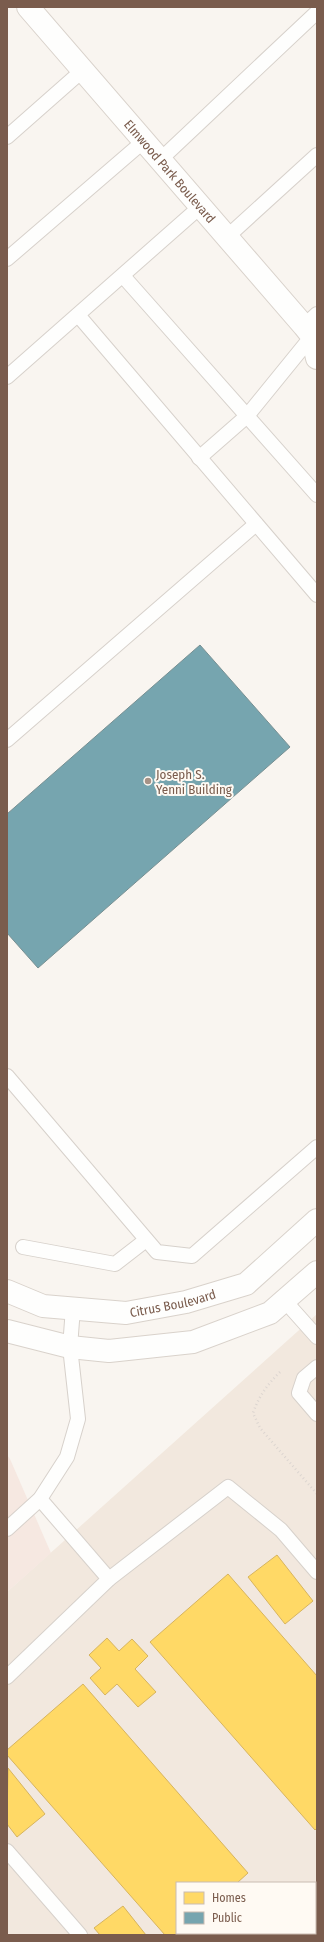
<svg xmlns="http://www.w3.org/2000/svg" width="324" height="1942" font-family="'Fira Sans Condensed',sans-serif">
  <style>
    .residential { fill: #f2e8de; fill-rule: evenodd }
    .commercial { fill: #f6e8e1 }
    .homes { fill: #ffd966; stroke: #d7b45e }
    .public { fill: #76a5af; stroke: #778f92 }
    .lines { fill: none; stroke-linecap: round; stroke-linejoin: round }
    .lane-casing { stroke: #d7d1cb; stroke-width: 16 }
    .secondary-casing { stroke: #d9d2cb; stroke-width: 24 }
    .path { stroke: #dcd5d0; stroke-width: 2.5; stroke-dasharray: 1 3; stroke-linecap: butt }
    .lane { stroke: #fefefd; stroke-width: 14 }
    .secondary { stroke: #fefefd; stroke-width: 22 }
    .poi-dot { fill: #a69286; stroke: #fffaf3; stroke-width: 1.5 }
    .labels { text-anchor: middle; stroke-width: 4; stroke-linejoin: round; paint-order: stroke }
    .street-label { font-size: 13px; fill: #7a5c4d; stroke: #fffaf3 }
    .poi-label { font-size: 13px; fill: #7a5c4d; stroke: #fffaf3; text-anchor: start }
  </style>
  <rect width="100%" height="100%" fill="#f9f5f0"/>
  <!-- residential -->
  <path class="residential" d="M317,1314V1935H7V1592ZM177,1883H315V1933H177Z"/>
  <!-- commercial -->
  <polygon class="commercial" points="7,1455 10,1459 51,1553 7,1592"/>
  <!-- homes -->
  <g class="homes">
    <polygon points="277,1555 313,1601 285,1624 248,1577"/>
    <polygon points="228,1574 317,1676 317,1828 315,1830 150,1642"/>
    <polygon points="107,1638 119,1651 132,1639 148,1656 135,1669 156,1692 138,1707 117,1684 105,1695 90,1678 101,1668 89,1655"/>
    <polygon points="83,1684 248,1873 237,1883 177,1883 177,1933 180,1933 177,1935 165,1935 7,1755 7,1750"/>
    <polygon points="8,1768 45,1814 17,1837 7,1824"/>
    <polygon points="123,1906 146,1935 100,1935 94,1928"/>
    <polygon points="317,1912 317,1935 312,1935 310,1933 315,1933 315,1914"/>
  </g>
  <!-- public -->
  <polygon class="public" points="200,645 290,747 38,968 7,933 7,814"/>
  <g class="lines">
    <defs>
      <g id="lane">
        <polyline points="7,137 83,70"/>
        <polyline points="161,159 317,12"/>
        <polyline points="227,237 317,155"/>
        <polyline points="7,259 144,141"/>
        <polyline points="123,276 317,495"/>
        <polyline points="78,315 317,595"/>
        <polyline points="304,326 317,314"/>
        <polyline points="7,377 201,206"/>
        <polyline points="199,458 247,416 312,336"/>
        <polyline points="7,740 256,524"/>
        <polyline points="7,1076 157,1252 192,1256 317,1147"/>
        <polyline points="23,1247 115,1264 146,1240"/>
        <polyline points="284,1300 317,1337"/>
        <polyline points="317,1367 304,1378 299,1393 317,1414"/>
        <polyline points="40,1499 109,1579"/>
        <polyline points="7,1529 40,1499 67,1457 78,1419 70,1347 73,1308"/>
        <polyline points="7,1677 109,1579 228,1487 281,1530 317,1572"/>
        <polyline points="7,1851 80,1935"/>
      </g>
      <g id="secondary">
        <path id="s1" d="M28,7L304,326L312,336L317,358"/>
        <path id="s2" d="M7,1291L43,1306L126,1313L186,1302L246,1284L317,1220"/>
        <polyline points="7,1331 70,1347 109,1351 193,1342 270,1313 317,1272"/>
      </g>
    </defs>
    <!-- lane casing -->
    <use href="#lane" class="lane-casing"/>
    <!-- secondary casing -->
    <use href="#secondary" class="secondary-casing"/>
    <!-- path -->
    <path class="path" d="M280,1372C267,1385 259,1396 253,1413L260,1428L317,1494"/>
    <!-- lane -->
    <use href="#lane" class="lane"/>
    <!-- secondary -->
    <use href="#secondary" class="secondary"/>
  </g>
  <!-- markers -->
  <circle class="poi-dot" cx="148" cy="781" r="4"/>
  <g class="labels">
    <!-- street labels -->
    <g class="street-label">
      <text dy="5" stroke="none"><textPath href="#s1" startOffset="217">Elmwood Park Boulevard</textPath></text>
      <text dy="5" stroke="none"><textPath href="#s2" startOffset="170">Citrus Boulevard</textPath></text>
    </g>
    <!-- poi labels -->
    <g class="poi-label">
      <text x="156" y="779">Joseph S.<tspan x="156" dy="15">Yenni Building</tspan></text>
    </g>
  </g>
  <!-- border -->
  <rect width="324" height="1942" fill="none" stroke="#7a5c4d" stroke-width="16"/>
  <!-- legend -->
  <rect x="176" y="1882" width="140" height="52" fill="#fffaf3" stroke="#cabbb1"/>
  <rect x="184" y="1892" width="20" height="12" fill="#ffd966" stroke="#cabbb1"/>
  <text x="212" y="1902" font-size="12" fill="#7a5c4d">Homes</text>
  <rect x="184" y="1912" width="20" height="12" fill="#76a5af" stroke="#cabbb1"/>
  <text x="212" y="1922" font-size="12" fill="#7a5c4d">Public</text>
</svg>
